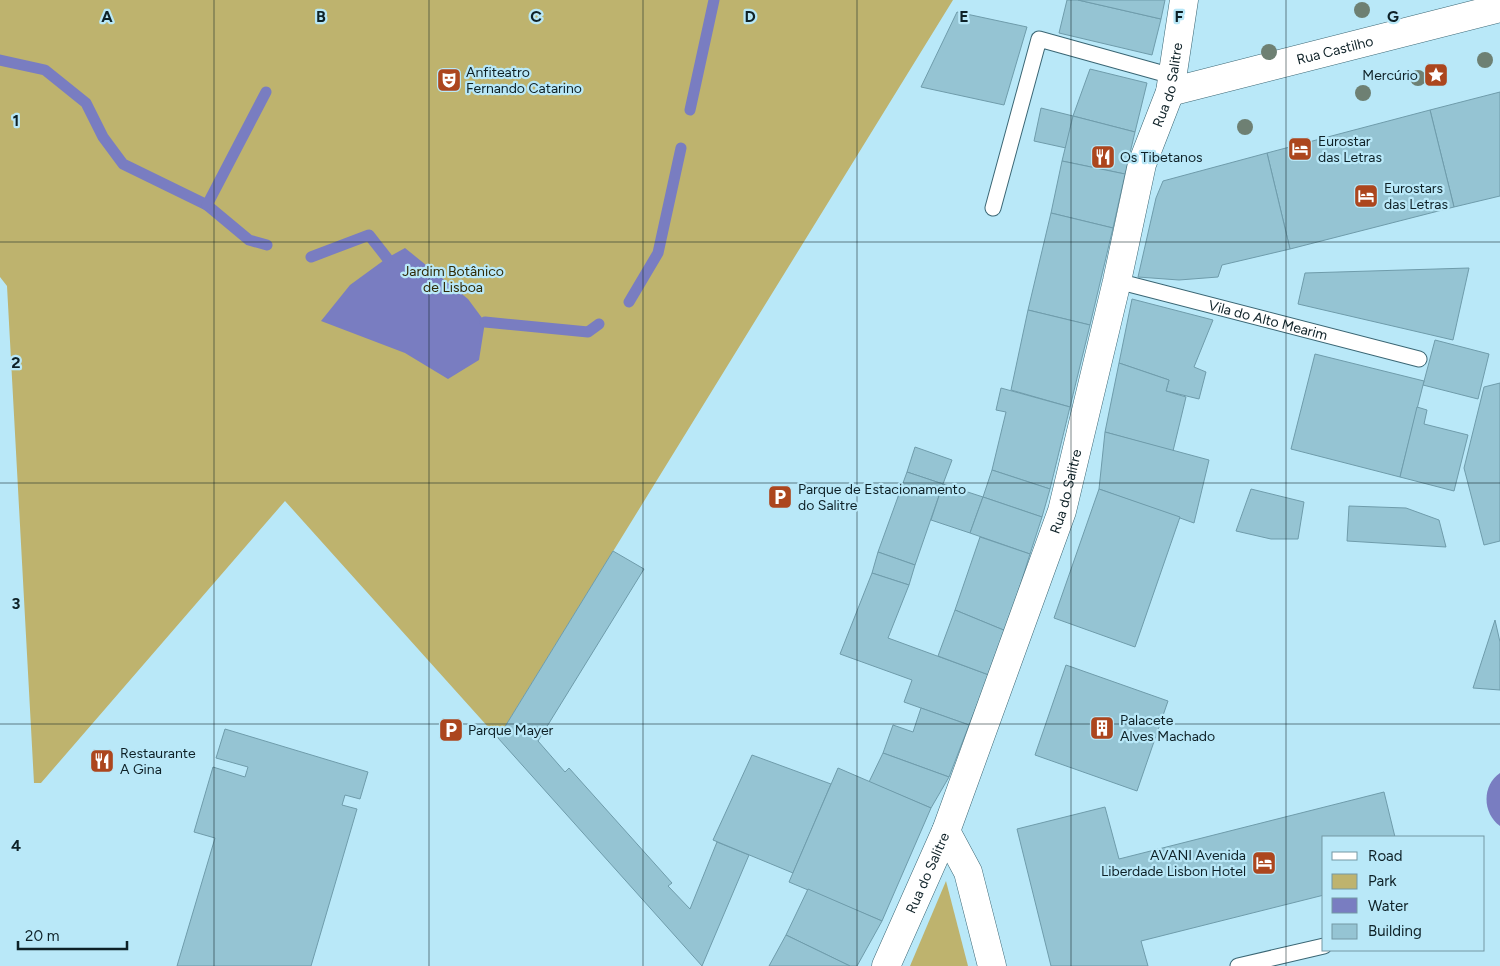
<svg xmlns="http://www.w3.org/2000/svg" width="1500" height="966" font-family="Figtree,sans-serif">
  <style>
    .green { fill: #beb36e }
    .water { fill: #797dc1 }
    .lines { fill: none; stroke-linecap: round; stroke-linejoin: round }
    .stream { stroke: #797dc1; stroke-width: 11 }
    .building { fill: #95c4d3; stroke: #6f9cab }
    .service-casing { stroke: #3a6674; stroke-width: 17 }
    .minor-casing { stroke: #3a6674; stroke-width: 29 }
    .service { stroke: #fff; stroke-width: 15 }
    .minor { stroke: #fff; stroke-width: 28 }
    .tree { fill: #6e8073 }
    .grid { fill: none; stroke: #0e2127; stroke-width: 1; stroke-opacity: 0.55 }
    .labels { text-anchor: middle; stroke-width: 4.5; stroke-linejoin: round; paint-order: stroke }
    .street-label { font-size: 14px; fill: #0e2127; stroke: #b9e8f8 }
    .poi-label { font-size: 14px; fill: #0e2127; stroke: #b9e8f8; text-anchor: start }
    .park-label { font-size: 14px; fill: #302a06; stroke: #b9e8f8 }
    .grid-label { font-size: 16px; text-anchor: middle; font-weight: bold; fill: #0e2127; stroke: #b9e8f8; stroke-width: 4.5; stroke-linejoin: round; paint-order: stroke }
  </style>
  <rect width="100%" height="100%" fill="#b9e8f8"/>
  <!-- green -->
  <g class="green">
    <polygon points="0,0 953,0 498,738 285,501 41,783 34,783 7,286 0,277"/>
    <polygon points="946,881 968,966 910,966"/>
  </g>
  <!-- water -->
  <g class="water">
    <polygon points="405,248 468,299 485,322 479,360 448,379 405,353 321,321 350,285 387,258"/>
    <path d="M1500,773V826C1482,813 1482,785 1500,773Z"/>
  </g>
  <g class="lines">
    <!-- stream -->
    <g class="stream">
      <polyline points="0,60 45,70 86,103 103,137 123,164 207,205 249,240 267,245"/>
      <polyline points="690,110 714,0"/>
      <polyline points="207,205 266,92"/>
      <polyline points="311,257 369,235 387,258"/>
      <polyline points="629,302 658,253 681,148"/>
      <polyline points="485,322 588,332 599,324"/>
    </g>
  </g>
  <!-- building -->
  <g class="building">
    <polygon points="1067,0 1078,0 1161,19 1152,55 1059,33"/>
    <polygon points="1078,0 1165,0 1161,19"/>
    <polygon points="957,12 1027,27 1004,105 921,87"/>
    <polygon points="1090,69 1147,83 1135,132 1073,116"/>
    <polygon points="1500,92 1500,196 1454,207 1430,110"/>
    <polygon points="1041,108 1073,116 1066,148 1034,141"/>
    <polygon points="1430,110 1454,207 1290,249 1267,153"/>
    <polygon points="1073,116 1135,132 1125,174 1062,161"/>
    <polygon points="1267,153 1290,249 1222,265 1218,277 1179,280 1138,277 1156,198 1163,181"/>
    <polygon points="1062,161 1125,174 1113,228 1051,213"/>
    <polygon points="1051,213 1113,228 1090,325 1028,310"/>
    <polygon points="1469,268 1453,340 1298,304 1305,273"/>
    <polygon points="1132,299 1213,320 1194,367 1206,372 1199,399 1166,391 1169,380 1119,363"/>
    <polygon points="1028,310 1090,325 1070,407 1011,390"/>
    <polygon points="1435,340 1489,354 1478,399 1423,385"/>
    <polygon points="1315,354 1424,381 1400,477 1291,449"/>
    <polygon points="1119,363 1169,380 1166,391 1186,397 1173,451 1105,432"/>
    <polygon points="1500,383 1500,541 1484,545 1464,468 1484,387"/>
    <polygon points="1001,388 1070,407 1050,489 992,470 1006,412 996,410"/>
    <polygon points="1417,407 1427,410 1424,424 1468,435 1454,491 1400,477"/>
    <polygon points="1105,432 1209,460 1194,523 1099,489"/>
    <polygon points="915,447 952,460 943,484 907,472"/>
    <polygon points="992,470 1050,489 1042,517 983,497"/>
    <polygon points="907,472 943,484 915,565 878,552"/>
    <polygon points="943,484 983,497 970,533 931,520"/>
    <polygon points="1099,489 1180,517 1135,647 1054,618"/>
    <polygon points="1251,489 1304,502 1298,539 1271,539 1236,531"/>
    <polygon points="983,497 1042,517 1030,554 970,533"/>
    <polygon points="1349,506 1406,508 1439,520 1446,547 1347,541"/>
    <polygon points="980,537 1030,554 1006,631 955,610"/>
    <polygon points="613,551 644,569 538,741 565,772 569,768 672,883 668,886 690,909 717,842 749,855 702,966 498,738"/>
    <polygon points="878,552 915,565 909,585 872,573"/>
    <polygon points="872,573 909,585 888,638 989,675 969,725 904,702 912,680 840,654"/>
    <polygon points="955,610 1006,631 989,675 938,656"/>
    <polygon points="1495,620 1500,642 1500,690 1473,688"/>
    <polygon points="1066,665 1168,701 1137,791 1035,755"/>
    <polygon points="921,708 969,725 949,777 883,753 893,725 913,732"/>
    <polygon points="225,729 368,772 360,799 345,795 342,805 357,809 311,966 177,966 215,838 194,832 213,767 245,777 248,767 216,758"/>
    <polygon points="883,753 949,777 931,808 869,782"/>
    <polygon points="752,755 831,784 793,873 713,840"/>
    <polygon points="838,768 931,808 882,921 789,882"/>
    <polygon points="1384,792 1395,837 1324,837 1324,895 1141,941 1148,966 1051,966 1017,829 1105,807 1119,859"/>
    <polygon points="808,889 882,921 857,966 850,966 786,935"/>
    <polygon points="786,935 850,966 769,966"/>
  </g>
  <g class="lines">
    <defs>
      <g id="service">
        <polyline points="993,208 1039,39 1172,76"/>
        <path id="s1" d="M1117,281L1419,359"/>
        <polyline points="1238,966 1324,946"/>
      </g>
      <g id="minor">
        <path id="s2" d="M1170,92L1500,8"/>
        <polyline points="946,831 968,872 992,966"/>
        <path id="s3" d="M886,966L946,831L1062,511L1117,281L1142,164L1170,92L1184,0"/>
      </g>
    </defs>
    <!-- service casing -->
    <use href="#service" class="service-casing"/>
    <!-- minor casing -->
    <use href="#minor" class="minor-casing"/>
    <!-- service -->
    <use href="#service" class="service"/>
    <!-- minor -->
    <use href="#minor" class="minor"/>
  </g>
  <!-- trees -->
  <g class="tree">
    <circle cx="1362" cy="10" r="8"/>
    <circle cx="1269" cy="52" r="8"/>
    <circle cx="1485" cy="60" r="8"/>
    <circle cx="1418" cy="78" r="8"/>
    <circle cx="1363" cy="93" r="8"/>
    <circle cx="1245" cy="127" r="8"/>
  </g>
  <!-- grid -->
  <path class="grid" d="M214,0V966M429,0V966M643,0V966M857,0V966M1071,0V966M1286,0V966M0,242H1500M0,483H1500M0,724H1500"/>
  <!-- icons -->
  <defs>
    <symbol id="sight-square" viewBox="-11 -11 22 22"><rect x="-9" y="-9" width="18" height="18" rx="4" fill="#ac461e" stroke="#b9e8f8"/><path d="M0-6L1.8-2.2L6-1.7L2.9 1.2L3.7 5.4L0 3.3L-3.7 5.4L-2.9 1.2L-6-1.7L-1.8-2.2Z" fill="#fff"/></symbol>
    <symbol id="theatre-square" viewBox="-11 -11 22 22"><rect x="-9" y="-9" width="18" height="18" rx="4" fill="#ac461e" stroke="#b9e8f8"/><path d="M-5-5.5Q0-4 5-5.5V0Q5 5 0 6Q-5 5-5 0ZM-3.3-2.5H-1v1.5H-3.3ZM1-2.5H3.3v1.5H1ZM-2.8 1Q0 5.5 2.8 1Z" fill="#fff"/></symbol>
    <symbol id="hotel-square" viewBox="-11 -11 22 22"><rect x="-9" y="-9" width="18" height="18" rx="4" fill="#ac461e" stroke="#b9e8f8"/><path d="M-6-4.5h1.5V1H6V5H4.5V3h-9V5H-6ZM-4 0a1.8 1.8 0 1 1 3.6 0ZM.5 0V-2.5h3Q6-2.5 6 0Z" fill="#fff"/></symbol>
    <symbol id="restaurant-square" viewBox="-11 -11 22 22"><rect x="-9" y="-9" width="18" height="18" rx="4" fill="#ac461e" stroke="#b9e8f8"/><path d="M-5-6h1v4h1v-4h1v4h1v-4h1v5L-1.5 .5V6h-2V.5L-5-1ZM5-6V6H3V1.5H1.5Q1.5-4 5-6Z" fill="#fff"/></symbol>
    <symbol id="parking-square" viewBox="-11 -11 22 22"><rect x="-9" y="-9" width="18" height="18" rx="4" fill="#ac461e" stroke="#b9e8f8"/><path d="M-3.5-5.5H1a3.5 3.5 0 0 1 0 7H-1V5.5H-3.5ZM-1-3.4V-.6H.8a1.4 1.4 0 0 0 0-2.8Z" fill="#fff"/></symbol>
    <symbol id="building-square" viewBox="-11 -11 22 22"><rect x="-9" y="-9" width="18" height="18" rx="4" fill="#ac461e" stroke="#b9e8f8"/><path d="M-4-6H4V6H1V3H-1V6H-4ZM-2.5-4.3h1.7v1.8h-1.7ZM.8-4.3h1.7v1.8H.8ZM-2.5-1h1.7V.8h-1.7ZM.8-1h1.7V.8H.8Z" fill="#fff"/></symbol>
  </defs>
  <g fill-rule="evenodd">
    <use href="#sight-square" x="1422" y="61" width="28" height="28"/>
    <use href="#theatre-square" x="435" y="66" width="28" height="28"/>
    <use href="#hotel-square" x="1286" y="135" width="28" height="28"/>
    <use href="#restaurant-square" x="1089" y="143" width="28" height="28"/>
    <use href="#hotel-square" x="1352" y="182" width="28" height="28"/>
    <use href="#parking-square" x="766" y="483" width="28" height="28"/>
    <use href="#building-square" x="1088" y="714" width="28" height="28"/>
    <use href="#parking-square" x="437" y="716" width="28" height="28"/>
    <use href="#restaurant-square" x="88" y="747" width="28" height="28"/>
    <use href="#hotel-square" x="1250" y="849" width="28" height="28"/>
  </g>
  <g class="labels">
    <!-- street labels -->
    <g class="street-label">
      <text dy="5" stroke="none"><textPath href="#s2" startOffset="170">Rua Castilho</textPath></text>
      <text dy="5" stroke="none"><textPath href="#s3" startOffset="928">Rua do Salitre</textPath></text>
      <text dy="5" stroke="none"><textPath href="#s1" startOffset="156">Vila do Alto Mearim</textPath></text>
      <text dy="5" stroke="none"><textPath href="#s3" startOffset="508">Rua do Salitre</textPath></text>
      <text dy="5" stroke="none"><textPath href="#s3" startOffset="102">Rua do Salitre</textPath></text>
    </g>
    <!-- poi labels -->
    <g class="poi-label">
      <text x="466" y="77">Anfiteatro<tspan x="466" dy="16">Fernando Catarino</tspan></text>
      <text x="1418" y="80" text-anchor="end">Mercúrio</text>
      <text x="1318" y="146">Eurostar<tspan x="1318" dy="16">das Letras</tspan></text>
      <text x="1120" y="162">Os Tibetanos</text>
      <text x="1384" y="193">Eurostars<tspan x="1384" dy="16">das Letras</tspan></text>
      <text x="798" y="494">Parque de Estacionamento<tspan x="798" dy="16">do Salitre</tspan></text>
      <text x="1120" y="725">Palacete<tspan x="1120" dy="16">Alves Machado</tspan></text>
      <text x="468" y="735">Parque Mayer</text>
      <text x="120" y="758">Restaurante<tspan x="120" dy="16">A Gina</tspan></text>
      <text x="1246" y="860" text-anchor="end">AVANI Avenida<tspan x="1246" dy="16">Liberdade Lisbon Hotel</tspan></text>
    </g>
    <!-- park labels -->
    <g class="park-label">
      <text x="453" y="276">Jardim Botânico<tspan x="453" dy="16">de Lisboa</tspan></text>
    </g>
  </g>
  <g class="grid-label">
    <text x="107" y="22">A</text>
    <text x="321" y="22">B</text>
    <text x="536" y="22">C</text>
    <text x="750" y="22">D</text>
    <text x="964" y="22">E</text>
    <text x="1179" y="22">F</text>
    <text x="1393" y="22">G</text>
    <text x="16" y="126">1</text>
    <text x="16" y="368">2</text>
    <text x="16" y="609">3</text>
    <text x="16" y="851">4</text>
  </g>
  <!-- legend -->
  <rect x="1322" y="836" width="162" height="115" fill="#b9e8f8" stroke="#7598a4"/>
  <rect x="1332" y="852" width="25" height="8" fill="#ffffff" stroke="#7598a4"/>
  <text x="1368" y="861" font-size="15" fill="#0e2127">Road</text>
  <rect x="1332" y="874" width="25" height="15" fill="#beb36e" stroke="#7598a4"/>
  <text x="1368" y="886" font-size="15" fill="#0e2127">Park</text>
  <rect x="1332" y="898" width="25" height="15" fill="#797dc1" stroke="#7598a4"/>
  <text x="1368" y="911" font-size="15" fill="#0e2127">Water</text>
  <rect x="1332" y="924" width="25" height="15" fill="#95c4d3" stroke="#7598a4"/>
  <text x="1368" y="936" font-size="15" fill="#0e2127">Building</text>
  <!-- scale -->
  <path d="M18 941v8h109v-8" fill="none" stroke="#0e2127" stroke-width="2.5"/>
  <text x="25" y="941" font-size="15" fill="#0e2127" stroke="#b9e8f8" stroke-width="4" paint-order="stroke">20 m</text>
</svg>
